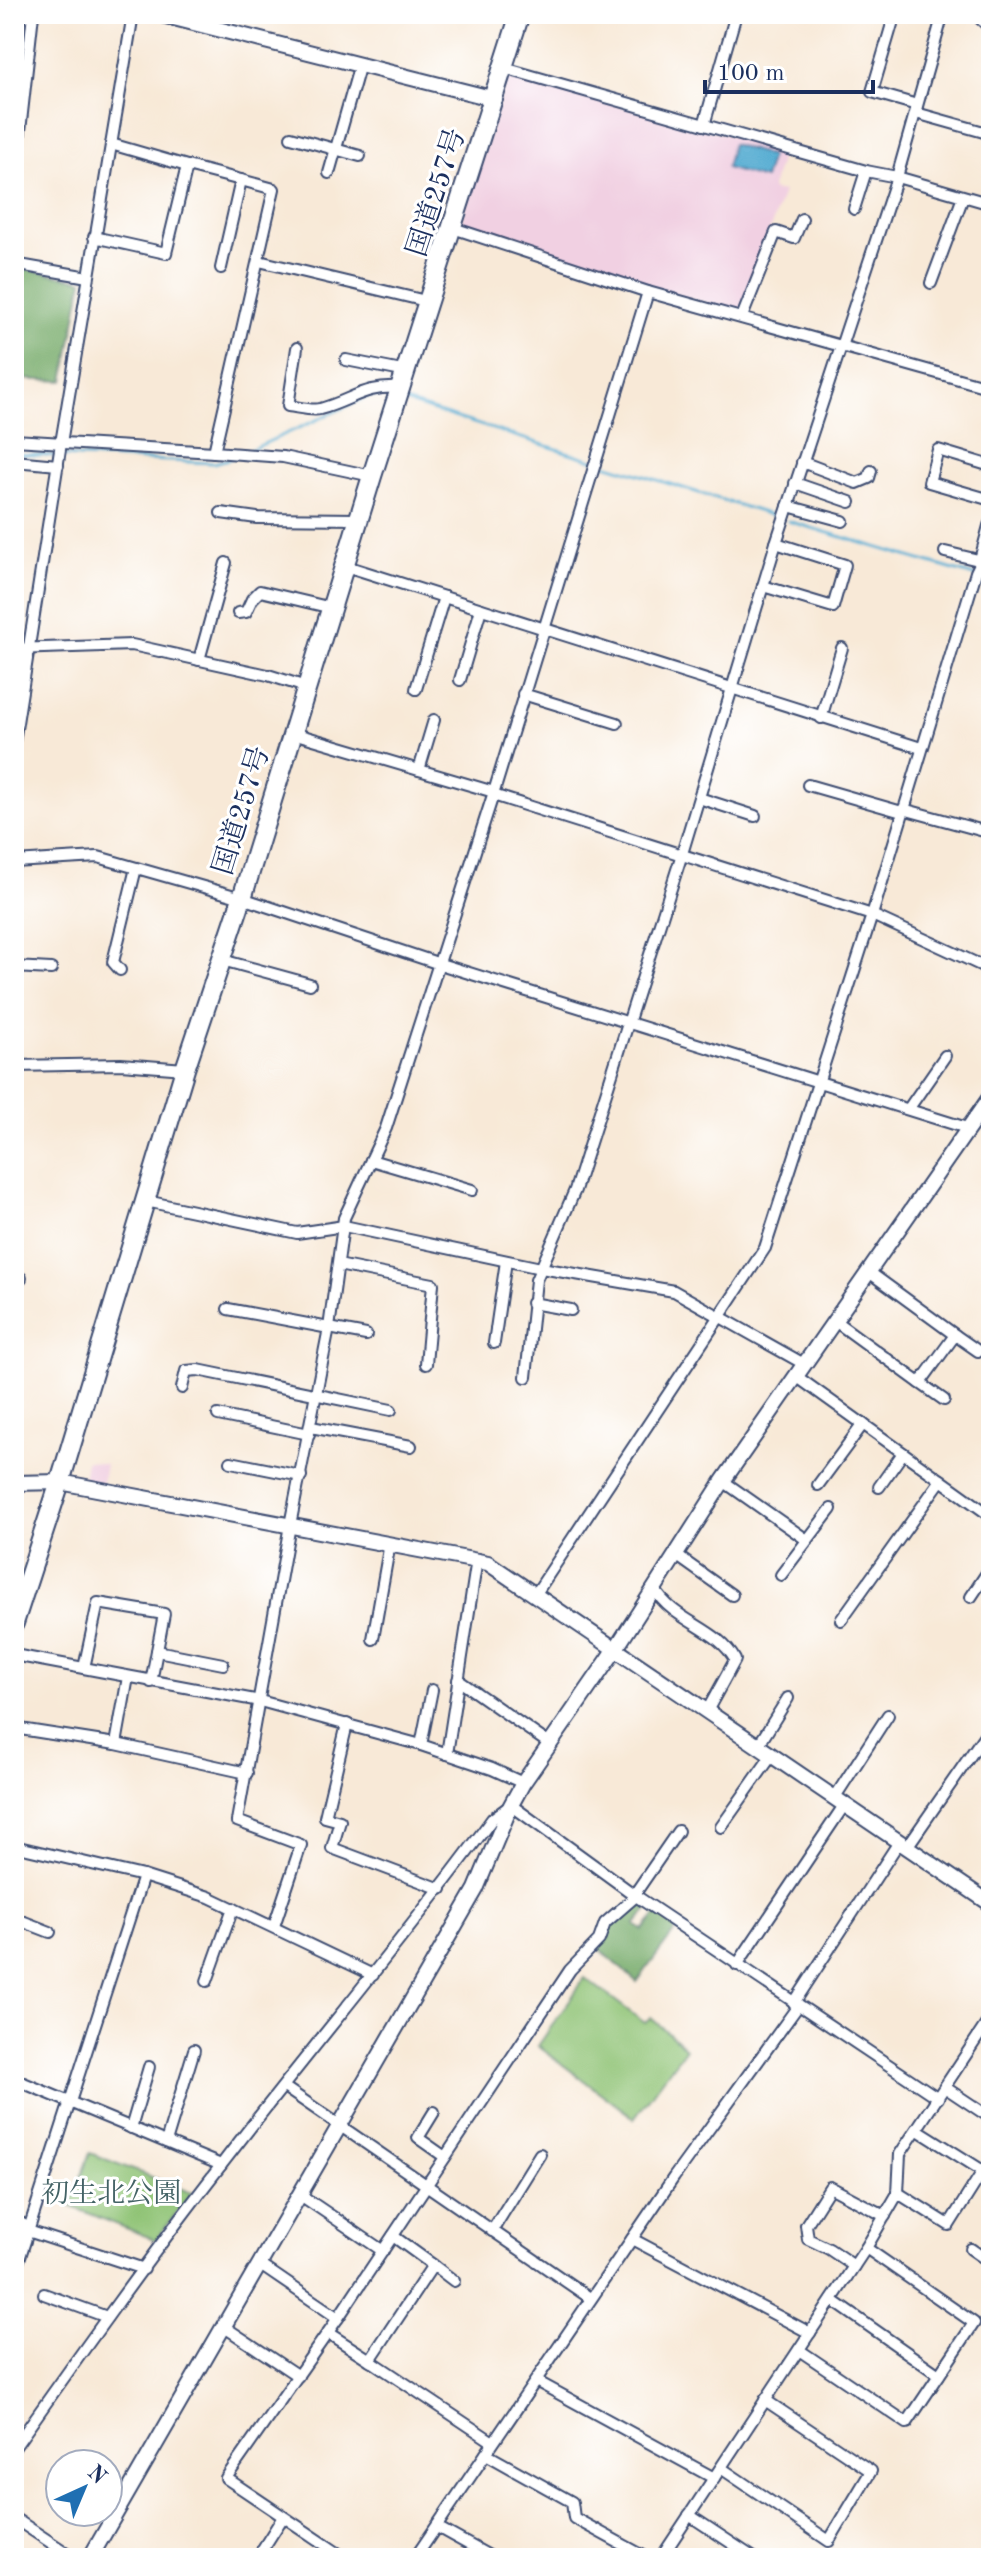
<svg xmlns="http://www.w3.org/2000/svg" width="1005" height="2572" font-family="'Old Standard TT','Noto Serif JP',serif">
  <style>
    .built { fill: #f1d0e2 }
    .green { fill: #8fc375; stroke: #55796a; stroke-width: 2 }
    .forest { fill: #73a966; stroke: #476c62; stroke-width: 2 }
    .water { fill: #54acd1; stroke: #386e98; stroke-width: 2 }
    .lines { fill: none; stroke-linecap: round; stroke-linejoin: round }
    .stream { stroke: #54acd1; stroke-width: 3 }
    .street-casing { stroke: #3c4b70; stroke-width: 14 }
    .secondary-casing { stroke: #3c4b70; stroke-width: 18 }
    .highway-casing { stroke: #3c4b70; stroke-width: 22 }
    .street { stroke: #fff; stroke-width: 10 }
    .secondary { stroke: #fff; stroke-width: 14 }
    .highway { stroke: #fff; stroke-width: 18 }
    .labels { text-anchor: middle; stroke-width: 6; stroke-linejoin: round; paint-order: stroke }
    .street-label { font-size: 28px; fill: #1b2f5e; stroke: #fff }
    .park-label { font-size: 28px; fill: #446366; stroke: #fff }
  </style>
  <rect width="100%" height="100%" fill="#fff"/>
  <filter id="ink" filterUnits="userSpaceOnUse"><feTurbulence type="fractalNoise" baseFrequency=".0125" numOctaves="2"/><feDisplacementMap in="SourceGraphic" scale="16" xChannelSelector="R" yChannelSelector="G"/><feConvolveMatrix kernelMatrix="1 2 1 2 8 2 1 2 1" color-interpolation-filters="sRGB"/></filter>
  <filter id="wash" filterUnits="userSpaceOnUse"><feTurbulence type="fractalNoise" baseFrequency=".006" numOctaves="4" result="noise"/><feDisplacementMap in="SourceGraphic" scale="32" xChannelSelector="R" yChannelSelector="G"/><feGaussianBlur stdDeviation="1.8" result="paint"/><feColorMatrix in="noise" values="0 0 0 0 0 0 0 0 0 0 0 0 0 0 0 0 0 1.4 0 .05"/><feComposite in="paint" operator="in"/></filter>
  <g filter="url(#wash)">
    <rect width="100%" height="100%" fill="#f8e9d7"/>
    <!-- built -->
    <g class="built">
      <polygon points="508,76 783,150 771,190 783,192 741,312 641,285 460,226"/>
      <polygon points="86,1461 105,1464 102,1483 83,1481"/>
    </g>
    <!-- green -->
    <g class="green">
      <polygon points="585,1978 645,2023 651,2018 686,2048 634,2118 538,2046"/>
      <polygon points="90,2153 192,2193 156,2240 70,2206"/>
    </g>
    <!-- forest -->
    <g class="forest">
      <polygon points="14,267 83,280 64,381 14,379"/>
      <polygon points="636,1901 649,1909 635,1925 643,1930 657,1914 677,1928 637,1982 597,1948 608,1925"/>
    </g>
    <!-- water -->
    <polygon class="water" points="732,144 771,156 764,179 726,168"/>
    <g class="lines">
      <!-- stream -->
      <g class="stream">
        <polyline points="402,401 780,518"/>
        <polyline points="250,450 370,396 391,397"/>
        <polyline points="14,454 214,463 232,458"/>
        <polyline points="788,521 991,581"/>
      </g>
    </g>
  </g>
  <g filter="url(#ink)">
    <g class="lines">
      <defs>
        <g id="street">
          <polyline points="895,14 872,92 917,105"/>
          <polyline points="504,68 866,171 897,177 991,204"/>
          <polyline points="916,113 991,134"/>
          <polyline points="704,125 736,14"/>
          <polyline points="291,137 360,156"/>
          <polyline points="187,166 241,180"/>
          <polyline points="329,173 360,64"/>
          <polyline points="14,185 33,14"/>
          <polyline points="854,209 866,171"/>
          <polyline points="453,228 648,292 991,388"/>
          <polyline points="94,237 166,253 187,166 111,144"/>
          <polyline points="259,261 430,302"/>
          <polyline points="14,264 88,277"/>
          <polyline points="931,283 963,197"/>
          <polyline points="742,317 776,232 794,238 802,219"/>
          <path d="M297,348L288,406C298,407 311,411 320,409C353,400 364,385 402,388"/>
          <polyline points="346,360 407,372"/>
          <polyline points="14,440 214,452 274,189 241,180 221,268"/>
          <polyline points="214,452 283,457 372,476"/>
          <polyline points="14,461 58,465"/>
          <polyline points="802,462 857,483 869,478 871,471"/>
          <polyline points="991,466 938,450 929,482 991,500"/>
          <polyline points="795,483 850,502"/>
          <polyline points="788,506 843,521"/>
          <polyline points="221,513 257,518 360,519"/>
          <polyline points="945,552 991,563"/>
          <polyline points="346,566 921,748"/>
          <polyline points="763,586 833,607 845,565 776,543"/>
          <polyline points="238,613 246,612 252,599 260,591 332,608"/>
          <polyline points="14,649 132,645 268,675 306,687"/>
          <polyline points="199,660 226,563"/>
          <polyline points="460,680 481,609"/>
          <polyline points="416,689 444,597"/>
          <polyline points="523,694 617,723"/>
          <polyline points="821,718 842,648"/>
          <polyline points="293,733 494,792"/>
          <polyline points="14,742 61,443 133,14"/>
          <polyline points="419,770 434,720"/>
          <polyline points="808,785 902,812"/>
          <polyline points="493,795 872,915 991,970"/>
          <polyline points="699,798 755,816"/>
          <polyline points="903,809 991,833"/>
          <polyline points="14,862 98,857 242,898 440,964 970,1129"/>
          <polyline points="222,960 310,984"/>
          <polyline points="14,967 51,969"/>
          <polyline points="120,970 113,962 136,868"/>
          <polyline points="14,1066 121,1064 185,1069"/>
          <polyline points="909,1108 945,1056"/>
          <polyline points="371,1160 472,1190"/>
          <polyline points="146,1201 297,1233 344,1226 541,1268 674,1291 804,1364"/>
          <polyline points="338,1265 433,1284 426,1364"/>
          <polyline points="14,1278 21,1278"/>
          <polyline points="532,1303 571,1310"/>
          <polyline points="228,1309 366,1335"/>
          <polyline points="835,1321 920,1383 955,1335 869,1272"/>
          <polyline points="955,1335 978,1351"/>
          <polyline points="494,1343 506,1261"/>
          <polyline points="796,1376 991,1516"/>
          <polyline points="526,1377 536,1280 575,1190 681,857 776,543 897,177 943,14"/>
          <polyline points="920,1383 944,1400"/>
          <polyline points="182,1388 186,1371 198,1370 391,1410"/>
          <polyline points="218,1415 309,1434"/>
          <polyline points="311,1427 411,1446"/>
          <polyline points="231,1462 301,1476"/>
          <polyline points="723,1481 807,1540"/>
          <polyline points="818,1485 863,1424"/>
          <polyline points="879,1487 903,1453"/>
          <polyline points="676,1555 732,1595"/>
          <polyline points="781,1575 831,1509"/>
          <path d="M654,1588C673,1622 719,1628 735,1660L707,1711"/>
          <polyline points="535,1595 765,1248 872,915 976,572 982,560"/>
          <polyline points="971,1597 991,1567"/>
          <polyline points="841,1620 941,1480"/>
          <polyline points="373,1639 390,1543"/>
          <polyline points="157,1651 223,1664"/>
          <polyline points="14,1655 260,1701 421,1745 492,1769 523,1783"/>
          <polyline points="84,1668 98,1603 164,1614 151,1682"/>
          <polyline points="458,1680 551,1745"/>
          <polyline points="347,1724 325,1817 340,1821 332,1848 441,1889"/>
          <polyline points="14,1728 116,1744 247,1773"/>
          <polyline points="116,1744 128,1677"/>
          <polyline points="421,1745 432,1690"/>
          <polyline points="758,1746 788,1698"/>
          <polyline points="447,1754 477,1559"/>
          <polyline points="835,1797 888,1715"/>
          <polyline points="721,1827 772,1755"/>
          <polyline points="14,1846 143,1876 209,1897 373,1975"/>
          <polyline points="907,1847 991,1726"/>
          <polyline points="634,1895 678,1831"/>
          <polyline points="14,1918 50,1932"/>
          <polyline points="274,1926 301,1845 237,1821 290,1525 329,1328 344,1218 386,1128 493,795 648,292"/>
          <polyline points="737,1965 845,1804"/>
          <polyline points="207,1981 233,1908"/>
          <polyline points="794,2003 899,1842"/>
          <polyline points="14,2079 221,2165"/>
          <polyline points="284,2087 590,2298"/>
          <polyline points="946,2088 991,2118"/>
          <polyline points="434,2112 418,2138 445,2157"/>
          <polyline points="131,2128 149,2067"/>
          <polyline points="166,2142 194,2050"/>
          <polyline points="898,2193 949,2225 983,2171 918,2130"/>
          <polyline points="299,2194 383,2251"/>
          <polyline points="14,2219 29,2228"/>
          <polyline points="28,2231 144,2269"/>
          <polyline points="492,2231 540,2154"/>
          <polyline points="632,2239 810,2333"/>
          <polyline points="971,2249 991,2263"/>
          <polyline points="259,2264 338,2318"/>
          <polyline points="433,2265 454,2281"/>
          <polyline points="854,2266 829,2249 808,2239 806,2225 830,2187 885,2216"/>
          <polyline points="14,2275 143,1876"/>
          <polyline points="44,2294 107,2317"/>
          <polyline points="832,2300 939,2375"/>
          <polyline points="223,2326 298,2376"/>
          <polyline points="328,2333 370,2360 433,2265 393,2236"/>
          <polyline points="799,2350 907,2423 974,2323 866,2248"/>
          <polyline points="370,2360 493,2442"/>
          <polyline points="536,2381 714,2478"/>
          <path d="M14,2448C82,2352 150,2256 222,2164C311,2048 406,1937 492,1819L511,1805L636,1896L938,2098"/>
          <polyline points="486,2454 572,2502 574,2518 647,2558"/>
          <polyline points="721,2468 829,2541 871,2471 765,2400"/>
          <polyline points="689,2515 754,2558"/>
          <polyline points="14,2518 74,2558"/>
          <polyline points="437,2527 493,2558"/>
          <polyline points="257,2558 283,2517"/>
          <polyline points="322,2558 329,2548"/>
          <polyline points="345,2558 226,2478 338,2318 570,1970 599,1940 605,1923 636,1896"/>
          <polyline points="415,2558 674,2177 798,2006"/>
          <polyline points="661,2558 866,2248 898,2193 900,2154 991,2017"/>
        </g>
        <g id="secondary">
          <polyline points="158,14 495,99"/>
          <polyline points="982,560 991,526"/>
          <polyline points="14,1483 60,1482 488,1563 991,1904"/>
          <polyline points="90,2558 476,1889 511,1805 523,1783 615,1650 723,1481 991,1096"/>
        </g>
        <g id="highway">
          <polyline points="981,14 991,23"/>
          <polyline points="14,1623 60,1482 185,1069 242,898 372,476 520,14"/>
        </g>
      </defs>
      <!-- street casing -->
      <use href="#street" class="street-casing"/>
      <!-- secondary casing -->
      <use href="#secondary" class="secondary-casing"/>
      <!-- highway casing -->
      <use href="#highway" class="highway-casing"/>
      <!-- street -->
      <use href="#street" class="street"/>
      <!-- secondary -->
      <use href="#secondary" class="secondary"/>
      <!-- highway -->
      <use href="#highway" class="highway"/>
    </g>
  </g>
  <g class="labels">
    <!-- street labels -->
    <g class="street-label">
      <text transform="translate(435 192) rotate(-72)" y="10">国道257号</text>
      <text transform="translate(240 810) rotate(-73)" y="10">国道257号</text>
    </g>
    <!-- park labels -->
    <g class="park-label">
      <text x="111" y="2202">初生北公園</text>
    </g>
  </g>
  <!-- margin -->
  <rect width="1005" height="2572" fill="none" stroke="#fff" stroke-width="48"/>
  <!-- north arrow -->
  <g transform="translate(84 2488) rotate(44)"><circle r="38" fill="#ffffff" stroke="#a4acbf" stroke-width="2"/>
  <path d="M0-6L14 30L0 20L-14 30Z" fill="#1f6fb2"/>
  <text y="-12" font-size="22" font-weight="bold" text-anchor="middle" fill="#1b2f5e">N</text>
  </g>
  <!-- scale -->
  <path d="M705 80v12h168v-12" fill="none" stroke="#1b2f5e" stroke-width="4"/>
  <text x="717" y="80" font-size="24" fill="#1b2f5e" stroke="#ffffff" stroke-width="6" paint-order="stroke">100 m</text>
</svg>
